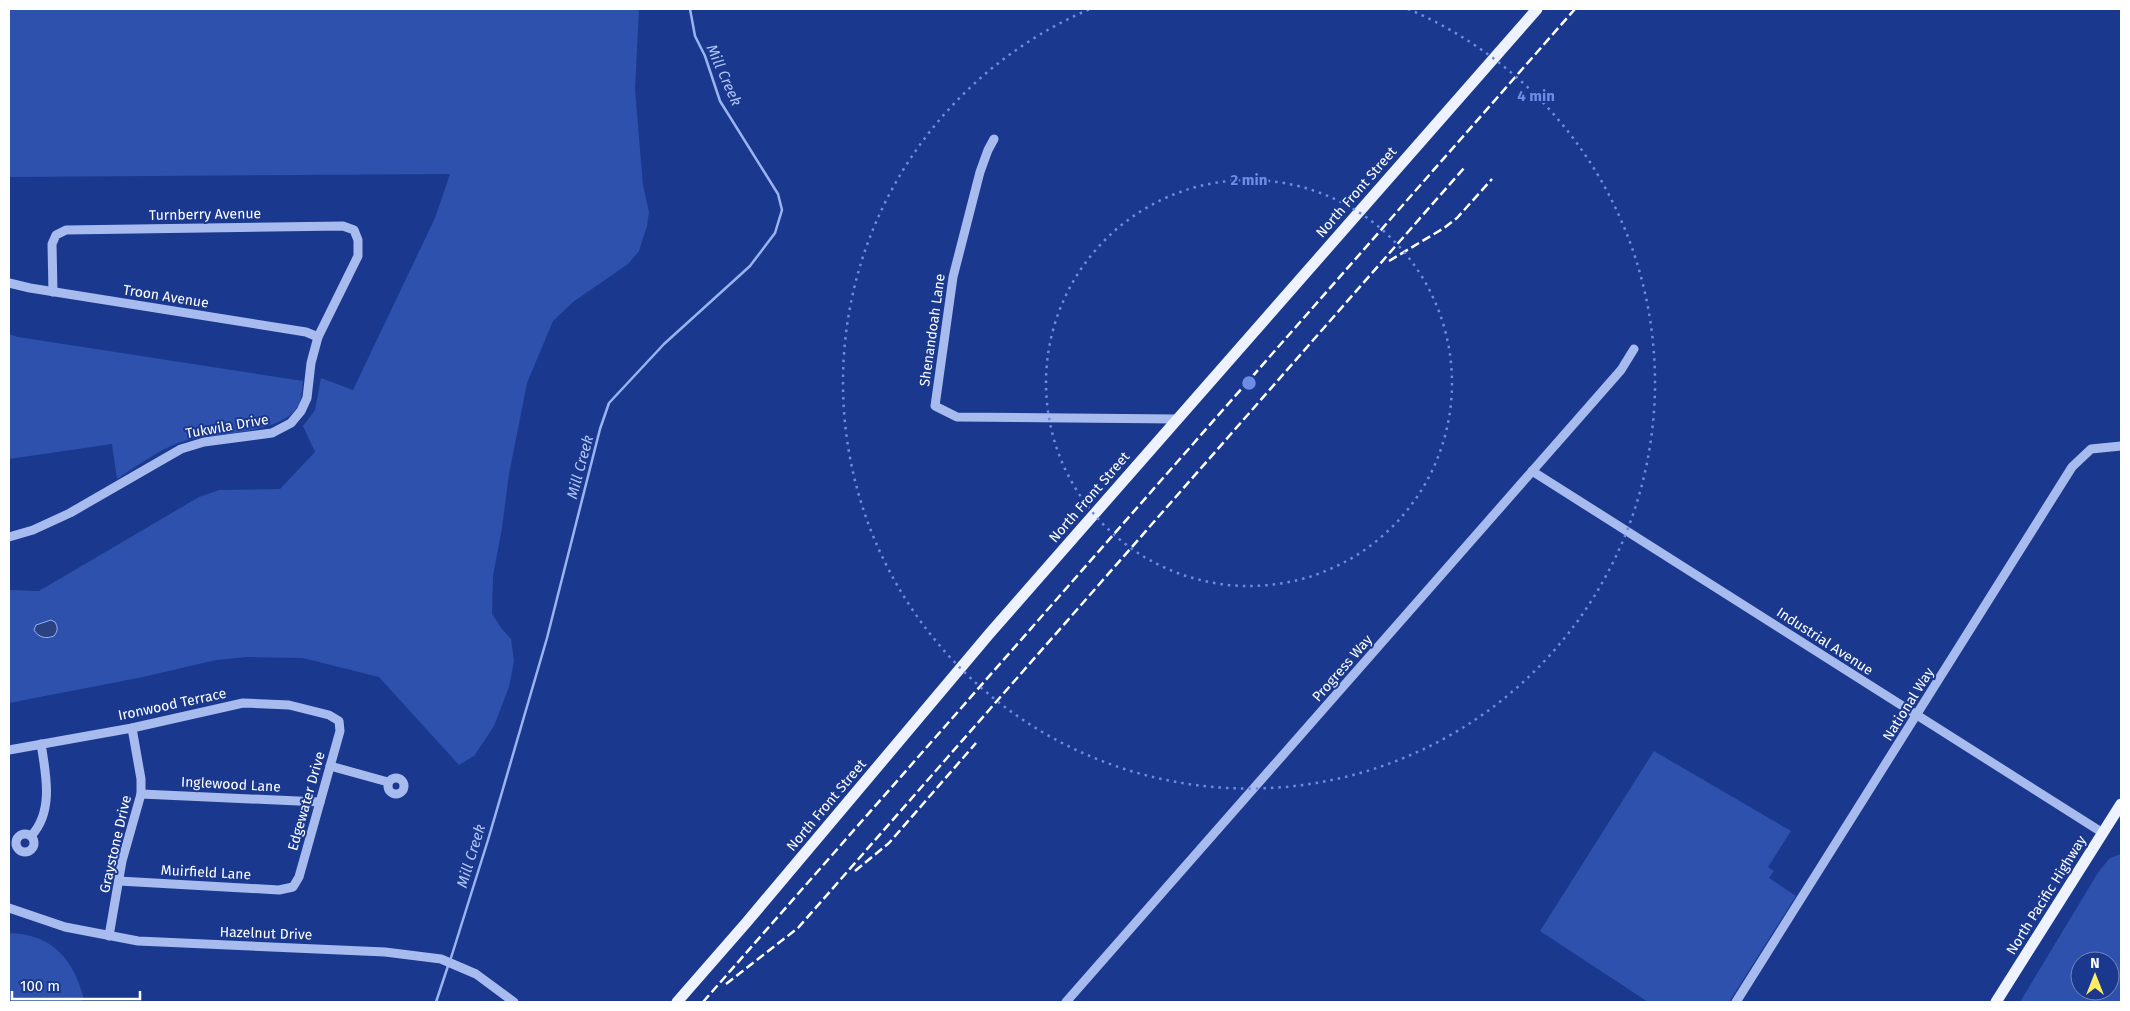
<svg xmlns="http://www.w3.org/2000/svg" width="2130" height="1011" font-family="'Fira Sans',sans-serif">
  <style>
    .green { fill: #2d51ac; fill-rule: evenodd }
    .water { fill: #2b4282; stroke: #99b3f0 }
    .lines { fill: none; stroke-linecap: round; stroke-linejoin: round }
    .stream { stroke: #99b3f0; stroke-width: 2.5 }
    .minor { stroke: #a7bbee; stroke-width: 9 }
    .major { stroke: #eef2ff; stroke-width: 11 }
    .rail { stroke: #fff; stroke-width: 2.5; stroke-dasharray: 9 4; stroke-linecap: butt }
    .ring { fill: none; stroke: #6c8ce6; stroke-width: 2.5; stroke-dasharray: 2.5 5 }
    .labels { text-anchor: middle; stroke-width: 4; stroke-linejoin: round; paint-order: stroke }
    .street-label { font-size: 14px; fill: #fff; stroke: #1a398e }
    .water-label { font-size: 15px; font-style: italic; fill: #b2c6f5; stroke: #1a398e }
    .centre { fill: #6c8ce6; stroke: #1a398e; stroke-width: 2.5 }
    .ring-label { font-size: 15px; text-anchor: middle; font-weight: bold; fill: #6c8ce6; stroke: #1a398e; stroke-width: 4; stroke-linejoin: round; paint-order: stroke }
  </style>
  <rect width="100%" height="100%" fill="#1a398e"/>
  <!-- green -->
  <g class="green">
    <polygon points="9,9 639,9 635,90 643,185 649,212 647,226 639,251 628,264 573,302 553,321 527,383 509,474 502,528 493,576 492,614 502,629 511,639 514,661 509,687 494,726 474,756 459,765 379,677 303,658 247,657 216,660 143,677 9,703 9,590 39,591 199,497 219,490 280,489 315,452 303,426 315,410 321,378 353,390 435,218 450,174 9,177"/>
    <path d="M9,334L18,337L303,381C302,389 302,397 299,404C284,436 211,432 181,442C158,450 137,466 117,479L112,444L9,459Z"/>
    <polygon points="1654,751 1791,831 1768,867 1774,871 1769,878 1796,896 1729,1002 1648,1002 1540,931"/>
    <path d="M2121,854V1002H2020L2099,871L2110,858ZM2080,961H2110V991H2080Z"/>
    <path d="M9,933C53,934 74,960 84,1000L76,1002H9Z"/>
  </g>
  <!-- water -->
  <path class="water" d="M51,620L55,622C58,627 58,631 54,636C46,639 39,638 34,630L36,625Z"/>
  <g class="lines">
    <!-- stream -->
    <g class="stream">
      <polyline points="450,961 488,840 547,638 600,429 609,403 664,344 750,266 775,233 782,210 778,194 720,101 705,56 695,36 690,9"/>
      <polyline points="436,1002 448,966"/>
    </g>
    <!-- minor -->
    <g class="minor">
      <polyline points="994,139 988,150 980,172 953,277 935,406 957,417 1177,419"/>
      <polyline points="9,283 30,288 306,332 318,337"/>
      <polyline points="1532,471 2103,833"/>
      <polyline points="9,537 33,530 70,513 181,449 204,442 272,433 291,423 301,411 307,398 311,363 318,337 358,256 358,240 354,230 343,226 66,230 56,235 52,244 53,292"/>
      <polyline points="9,750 132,728 243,703 289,705 329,715 339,721 340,731 299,877 293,887 279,890 119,881"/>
      <polyline points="330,766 388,782"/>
      <circle cx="396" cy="786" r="8"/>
      <polyline points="141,794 320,802"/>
      <circle cx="25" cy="843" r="9"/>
      <path d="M31,836C54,812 46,774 41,744"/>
      <polyline points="9,908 65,927 138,941 385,952 441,959 476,974 514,1002"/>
      <polyline points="109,936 122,861 141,794 141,779 132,728"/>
      <polyline points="1066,1002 1621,370 1634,349"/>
      <polyline points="1736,1002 2072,467 2091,449 2121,446"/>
    </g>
    <!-- major -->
    <g class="major">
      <polyline points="677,1002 746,923 990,633 1537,9"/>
      <polyline points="1996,1002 2121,804"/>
    </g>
    <!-- rail -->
    <g class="rail">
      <polyline points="1389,261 1444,228 1457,218 1492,179"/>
      <polyline points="855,871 889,843 976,743"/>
      <polyline points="726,984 798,928 1464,168"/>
      <polyline points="703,1002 1575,9"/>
    </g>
  </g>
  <!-- distance rings -->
  <g class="ring">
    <circle cx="1249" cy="383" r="203"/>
    <path d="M1408 9A406 406 0 1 1 1090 9"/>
  </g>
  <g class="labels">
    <!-- street labels -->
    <g class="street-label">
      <text transform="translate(1356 192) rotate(-49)" y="5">North Front Street</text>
      <text transform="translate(205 214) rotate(-1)" y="5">Turnberry Avenue</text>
      <text transform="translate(166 296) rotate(9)" y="5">Troon Avenue</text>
      <text transform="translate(932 330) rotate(-82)" y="5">Shenandoah Lane</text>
      <text transform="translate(227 426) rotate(-10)" y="5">Tukwila Drive</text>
      <text transform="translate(1089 497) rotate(-49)" y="5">North Front Street</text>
      <text transform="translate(1825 641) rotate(33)" y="5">Industrial Avenue</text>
      <text transform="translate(1342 668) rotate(-49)" y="5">Progress Way</text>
      <text transform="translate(172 704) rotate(-12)" y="5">Ironwood Terrace</text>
      <text transform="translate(1908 704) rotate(-58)" y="5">National Way</text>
      <text transform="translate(231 784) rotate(3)" y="5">Inglewood Lane</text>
      <text transform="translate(306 801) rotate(-74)" y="5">Edgewater Drive</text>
      <text transform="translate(826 805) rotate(-50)" y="5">North Front Street</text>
      <text transform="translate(115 844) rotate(-77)" y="5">Graystone Drive</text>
      <text transform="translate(206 872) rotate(3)" y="5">Muirfield Lane</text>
      <text transform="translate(2046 895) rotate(-58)" y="5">North Pacific Highway</text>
      <text transform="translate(266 933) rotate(2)" y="5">Hazelnut Drive</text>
    </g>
    <!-- water labels -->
    <g class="water-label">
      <text transform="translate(724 75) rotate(66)" y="5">Mill Creek</text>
      <text transform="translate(580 467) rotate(-75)" y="5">Mill Creek</text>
      <text transform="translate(471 856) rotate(-73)" y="5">Mill Creek</text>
    </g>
  </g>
  <circle cx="1249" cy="383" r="8" class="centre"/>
  <g class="ring-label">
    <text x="1536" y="101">4 min</text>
    <text x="1249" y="185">2 min</text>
  </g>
  <!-- border -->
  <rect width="2130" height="1011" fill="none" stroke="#ffffff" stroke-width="20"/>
  <!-- north arrow -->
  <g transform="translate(2095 976)"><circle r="24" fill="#1a398e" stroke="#7688bb"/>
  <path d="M0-4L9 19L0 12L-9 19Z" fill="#ffec64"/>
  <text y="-8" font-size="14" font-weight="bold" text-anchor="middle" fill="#ffffff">N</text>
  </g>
  <!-- scale -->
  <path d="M12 991v8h128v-8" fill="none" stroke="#ffffff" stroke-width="2.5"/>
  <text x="20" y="991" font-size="15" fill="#ffffff" stroke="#1a398e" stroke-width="4" paint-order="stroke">100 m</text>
</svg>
